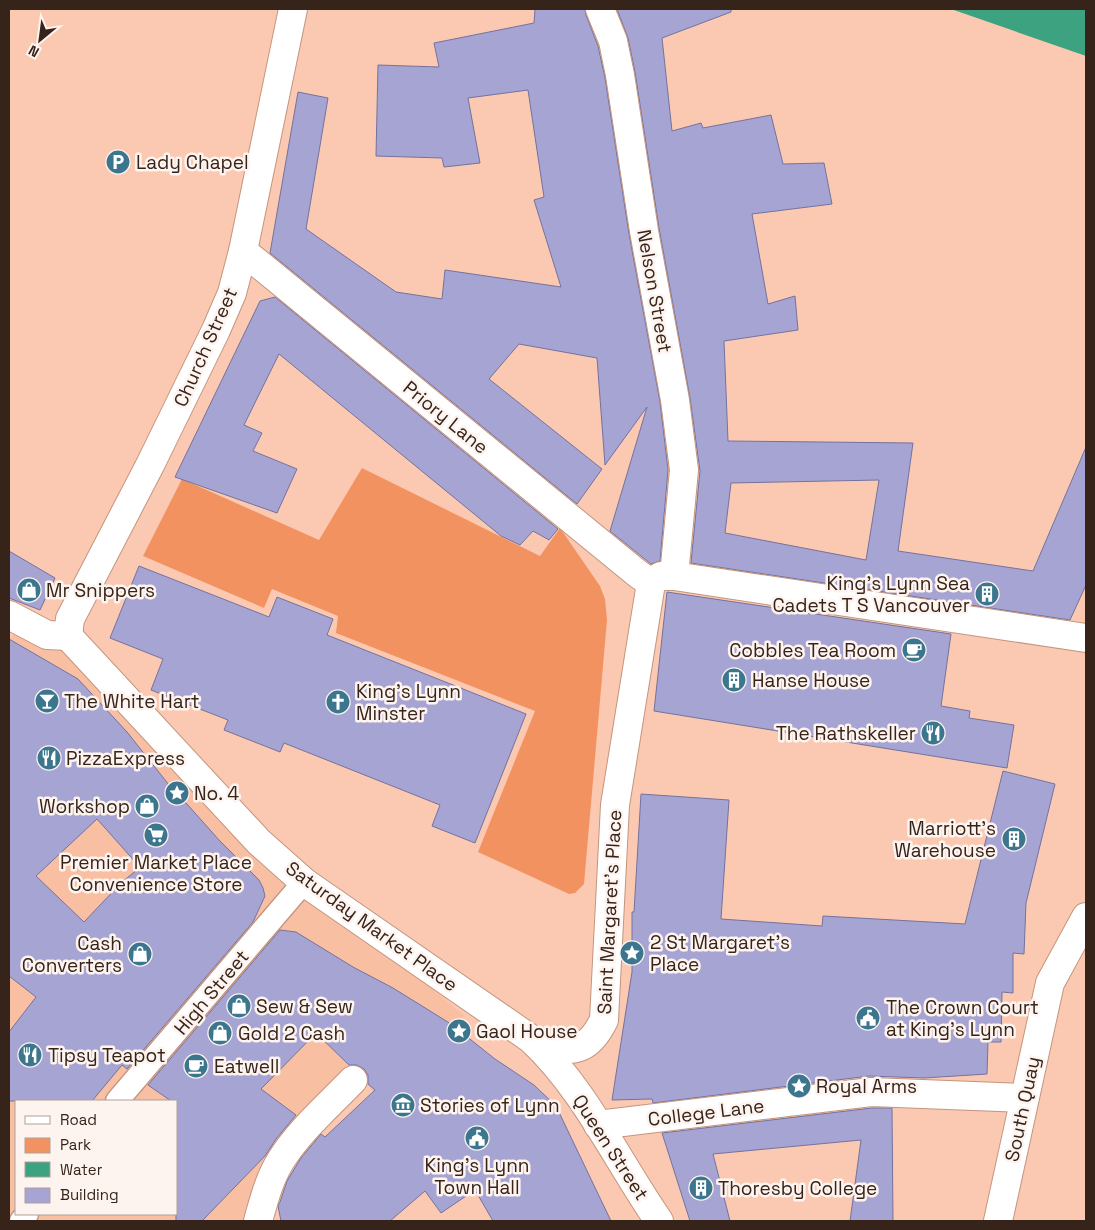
<svg xmlns="http://www.w3.org/2000/svg" width="1095" height="1230" font-family="'Space Grotesk',sans-serif">
  <style>
    .built { fill: #f8bfa3; fill-rule: evenodd }
    .green { fill: #f39261 }
    .water { fill: #3ca27f }
    .building { fill: #a6a4d2; stroke: #74729d; fill-rule: evenodd }
    .lines { fill: none; stroke-linecap: round; stroke-linejoin: round }
    .pedestrian-casing { stroke: #c4957e; stroke-width: 25 }
    .minor-casing { stroke: #c4957e; stroke-width: 30 }
    .pedestrian { stroke: #fff; stroke-width: 22 }
    .minor { stroke: #fff; stroke-width: 28 }
    .labels { text-anchor: middle; stroke-width: 5; stroke-linejoin: round; paint-order: stroke }
    .poi-label { font-size: 19px; fill: #36231a; stroke: #fef4ef; text-anchor: start }
    .street-label { font-size: 19px; fill: #36231a; stroke: #fef4ef }
  </style>
  <rect width="100%" height="100%" fill="#fbc9b1"/>
  <!-- built -->
  <path class="built" d="M25,617L66,641L211,807L465,1016L448,1022L373,1092L350,1065L267,1165L252,1221H9V641ZM16,1101H176V1214H16Z"/>
  <!-- green -->
  <polygon class="green" points="362,468 540,556 560,528 600,586 605,599 607,620 584,884 575,893 569,894 478,852 535,711 336,633 338,616 272,589 264,608 143,556 182,479 319,540"/>
  <!-- water -->
  <polygon class="water" points="951,9 1086,9 1086,56"/>
  <!-- building -->
  <g class="building">
    <polygon points="535,9 585,9 586,15 598,46 605,78 629,234 660,402 668,470 660,561 651,564 610,531 647,407 605,465 597,358 519,344 489,379 602,469 577,504 270,253 298,92 328,98 306,229 396,292 442,299 445,270 561,287 534,200 544,197 528,90 468,98 480,163 444,167 442,158 376,156 378,65 439,67 434,43 534,23"/>
    <path d="M617,9H731V12L662,38L672,131L701,123L703,128L771,115L783,164L824,163L832,204L752,214L768,304L795,296L798,330L724,341L728,441L913,443L898,551L1033,571L1086,447V585L1070,620L691,563L700,471L690,398L659,228L635,72L628,38ZM879,480L866,560L725,533L731,483Z"/>
    <polygon points="275,297 558,529 549,540 533,531 520,545 501,536 279,354 244,425 262,433 253,451 297,469 277,513 175,477 260,301"/>
    <polygon points="9,551 55,578 40,610 9,598"/>
    <polygon points="139,566 269,617 277,597 333,619 327,635 526,714 475,843 432,826 440,805 284,743 280,752 224,730 228,720 151,690 163,659 110,638"/>
    <polygon points="667,592 951,634 941,706 970,711 969,718 1014,725 1007,768 654,711"/>
    <path d="M9,639L78,679L127,732L177,795L178,794L219,840L259,880L263,888L265,896L253,922L127,1069L122,1065L92,1101H9V1032L36,997L9,976ZM97,819L138,865L137,866L139,868L121,883L84,922L36,876Z"/>
    <polygon points="1003,771 1055,784 1026,903 1024,954 1013,953 1013,993 1002,992 1001,1042 988,1042 987,1074 924,1078 869,1076 653,1103 652,1099 612,1100 632,972 632,912 634,912 641,794 729,800 721,919 822,926 823,916 965,924"/>
    <polygon points="280,930 296,932 353,967 393,988 451,1024 495,1059 534,1085 556,1106 611,1221 493,1221 475,1190 441,1213 425,1191 390,1221 281,1221 278,1206 280,1202 287,1181 301,1158 321,1134 325,1137 375,1090 368,1084 368,1075 364,1069 357,1065 349,1065 316,1033 261,1089 296,1115 276,1139 265,1156 202,1221 176,1221 176,1101 171,1101 148,1085"/>
    <polygon points="872,1108 892,1108 893,1221 850,1221 861,1140 713,1154 730,1221 690,1221 662,1133"/>
  </g>
  <g class="lines">
    <defs>
      <g id="pedestrian">
        <polyline points="117,1101 304,882"/>
        <polyline points="21,1221 27,1214"/>
      </g>
      <g id="minor">
        <polyline points="600,9 613,41 620,75 644,231 675,400 684,470 674,576"/>
        <polyline points="243,251 638,574 651,583"/>
        <polyline points="656,579 661,576 674,576 1086,638"/>
        <polyline points="9,615 47,635 68,636"/>
        <path d="M68,636L259,842L304,882L531,1039C584,1088 618,1162 659,1221"/>
        <polyline points="68,636 70,619 150,465 216,330 232,293 243,251 293,9"/>
        <path d="M543,1049C576,1050 588,1052 604,1020L615,805L651,583"/>
        <polyline points="598,1125 871,1092 1024,1098"/>
        <path d="M258,1221C264,1200 269,1179 281,1160C300,1130 328,1106 353,1080"/>
        <polyline points="998,1221 1050,983 1086,917"/>
      </g>
    </defs>
    <!-- pedestrian casing -->
    <use href="#pedestrian" class="pedestrian-casing"/>
    <!-- minor casing -->
    <use href="#minor" class="minor-casing"/>
    <!-- pedestrian -->
    <use href="#pedestrian" class="pedestrian"/>
    <!-- minor -->
    <use href="#minor" class="minor"/>
  </g>
  <!-- icons -->
  <defs>
    <symbol id="parking-disc" viewBox="-11 -11 22 22"><circle r="9.5" fill="#3b768e" stroke="#fef4ef"/><path d="M-3.5-5.5H1a3.5 3.5 0 0 1 0 7H-1V5.5H-3.5ZM-1-3.4V-.6H.8a1.4 1.4 0 0 0 0-2.8Z" fill="#fff"/></symbol>
    <symbol id="shop-disc" viewBox="-11 -11 22 22"><circle r="9.5" fill="#3b768e" stroke="#fef4ef"/><path d="M-5-2.5h2.3a2.7 3.5 0 0 1 5.4 0H5L5.5 6h-11ZM-1.5-2.5h3a1.5 2.3 0 0 0-3 0Z" fill="#fff"/></symbol>
    <symbol id="building-disc" viewBox="-11 -11 22 22"><circle r="9.5" fill="#3b768e" stroke="#fef4ef"/><path d="M-4-6H4V6H1V3H-1V6H-4ZM-2.5-4.3h1.7v1.8h-1.7ZM.8-4.3h1.7v1.8H.8ZM-2.5-1h1.7V.8h-1.7ZM.8-1h1.7V.8H.8Z" fill="#fff"/></symbol>
    <symbol id="cafe-disc" viewBox="-11 -11 22 22"><circle r="9.5" fill="#3b768e" stroke="#fef4ef"/><path d="M-5.5-4.5H6V0H3Q3 3.5 0 3.5H-2.5Q-5.5 3.5-5.5 0ZM3-3.2v2h1.7v-2ZM-6 4.5H4V6H-6Z" fill="#fff"/></symbol>
    <symbol id="bar-disc" viewBox="-11 -11 22 22"><circle r="9.5" fill="#3b768e" stroke="#fef4ef"/><path d="M-6-5H6L.8 .8V4.5H3.5V6h-7V4.5H-.8V.8Z" fill="#fff"/></symbol>
    <symbol id="church-disc" viewBox="-11 -11 22 22"><circle r="9.5" fill="#3b768e" stroke="#fef4ef"/><path d="M-1.2-6h2.4v3.5h3.3v2.4h-3.3V6h-2.4V-.1h-3.3v-2.4h3.3Z" fill="#fff"/></symbol>
    <symbol id="restaurant-disc" viewBox="-11 -11 22 22"><circle r="9.5" fill="#3b768e" stroke="#fef4ef"/><path d="M-5-6h1v4h1v-4h1v4h1v-4h1v5L-1.5 .5V6h-2V.5L-5-1ZM5-6V6H3V1.5H1.5Q1.5-4 5-6Z" fill="#fff"/></symbol>
    <symbol id="sight-disc" viewBox="-11 -11 22 22"><circle r="9.5" fill="#3b768e" stroke="#fef4ef"/><path d="M0-6L1.8-2.2L6-1.7L2.9 1.2L3.7 5.4L0 3.3L-3.7 5.4L-2.9 1.2L-6-1.7L-1.8-2.2Z" fill="#fff"/></symbol>
    <symbol id="supermarket-disc" viewBox="-11 -11 22 22"><circle r="9.5" fill="#3b768e" stroke="#fef4ef"/><path d="M-6-5.5h2.5l.6 2H6L4.5 2H-2.5L-4.4-4H-6ZM-1.5 3.2a1.3 1.3 0 1 0 .1 0ZM3 3.2a1.3 1.3 0 1 0 .1 0Z" fill="#fff"/></symbol>
    <symbol id="civic-disc" viewBox="-11 -11 22 22"><circle r="9.5" fill="#3b768e" stroke="#fef4ef"/><path d="M-.6-6.5H3V-4.5H.6V-3L4-1V1h2V6H-6V1h2V-1L-.6-3ZM-1.2 2.5V6h2.4V2.5Z" fill="#fff"/></symbol>
    <symbol id="museum-disc" viewBox="-11 -11 22 22"><circle r="9.5" fill="#3b768e" stroke="#fef4ef"/><path d="M0-6L6-3V-2H-6V-3ZM-5-1h2V3h-2ZM-1-1h2V3h-2ZM3-1h2V3H3ZM-6 4H6V6H-6Z" fill="#fff"/></symbol>
  </defs>
  <g fill-rule="evenodd">
    <use href="#parking-disc" x="104" y="148" width="28" height="28"/>
    <use href="#shop-disc" x="15" y="576" width="28" height="28"/>
    <use href="#building-disc" x="973" y="580" width="28" height="28"/>
    <use href="#cafe-disc" x="900" y="636" width="28" height="28"/>
    <use href="#building-disc" x="720" y="666" width="28" height="28"/>
    <use href="#bar-disc" x="33" y="687" width="28" height="28"/>
    <use href="#church-disc" x="324" y="688" width="28" height="28"/>
    <use href="#restaurant-disc" x="919" y="719" width="28" height="28"/>
    <use href="#restaurant-disc" x="35" y="744" width="28" height="28"/>
    <use href="#sight-disc" x="163" y="779" width="28" height="28"/>
    <use href="#shop-disc" x="133" y="792" width="28" height="28"/>
    <use href="#supermarket-disc" x="142" y="821" width="28" height="28"/>
    <use href="#building-disc" x="1000" y="825" width="28" height="28"/>
    <use href="#sight-disc" x="618" y="939" width="28" height="28"/>
    <use href="#shop-disc" x="126" y="940" width="28" height="28"/>
    <use href="#shop-disc" x="225" y="992" width="28" height="28"/>
    <use href="#civic-disc" x="854" y="1004" width="28" height="28"/>
    <use href="#sight-disc" x="445" y="1017" width="28" height="28"/>
    <use href="#shop-disc" x="206" y="1019" width="28" height="28"/>
    <use href="#restaurant-disc" x="16" y="1041" width="28" height="28"/>
    <use href="#cafe-disc" x="182" y="1052" width="28" height="28"/>
    <use href="#sight-disc" x="785" y="1072" width="28" height="28"/>
    <use href="#museum-disc" x="389" y="1091" width="28" height="28"/>
    <use href="#civic-disc" x="463" y="1124" width="28" height="28"/>
    <use href="#building-disc" x="687" y="1174" width="28" height="28"/>
  </g>
  <g class="labels">
    <!-- poi labels -->
    <g class="poi-label">
      <text x="136" y="169">Lady Chapel</text>
      <text x="970" y="590" text-anchor="end">King's Lynn Sea<tspan x="970" dy="22">Cadets T S Vancouver</tspan></text>
      <text x="46" y="597">Mr Snippers</text>
      <text x="896" y="657" text-anchor="end">Cobbles Tea Room</text>
      <text x="752" y="687">Hanse House</text>
      <text x="356" y="698">King's Lynn<tspan x="356" dy="22">Minster</tspan></text>
      <text x="64" y="708">The White Hart</text>
      <text x="916" y="740" text-anchor="end">The Rathskeller</text>
      <text x="66" y="765">PizzaExpress</text>
      <text x="194" y="800">No. 4</text>
      <text x="130" y="813" text-anchor="end">Workshop</text>
      <text x="996" y="835" text-anchor="end">Marriott's<tspan x="996" dy="22">Warehouse</tspan></text>
      <text x="156" y="869" text-anchor="middle">Premier Market Place<tspan x="156" dy="22">Convenience Store</tspan></text>
      <text x="650" y="949">2 St Margaret's<tspan x="650" dy="22">Place</tspan></text>
      <text x="122" y="950" text-anchor="end">Cash<tspan x="122" dy="22">Converters</tspan></text>
      <text x="256" y="1013">Sew &amp; Sew</text>
      <text x="886" y="1014">The Crown Court<tspan x="886" dy="22">at King's Lynn</tspan></text>
      <text x="476" y="1038">Gaol House</text>
      <text x="238" y="1040">Gold 2 Cash</text>
      <text x="48" y="1062">Tipsy Teapot</text>
      <text x="214" y="1073">Eatwell</text>
      <text x="816" y="1093">Royal Arms</text>
      <text x="420" y="1112">Stories of Lynn</text>
      <text x="477" y="1172" text-anchor="middle">King's Lynn<tspan x="477" dy="22">Town Hall</tspan></text>
      <text x="718" y="1195">Thoresby College</text>
    </g>
    <!-- street labels -->
    <g class="street-label">
      <text transform="translate(655 291) rotate(80)" y="7">Nelson Street</text>
      <text transform="translate(205 347) rotate(-66)" y="7">Church Street</text>
      <text transform="translate(446 417) rotate(39)" y="7">Priory Lane</text>
      <text transform="translate(609 912) rotate(-87)" y="7">Saint Margaret's Place</text>
      <text transform="translate(372 926) rotate(36)" y="7">Saturday Market Place</text>
      <text transform="translate(211 992) rotate(-50)" y="7">High Street</text>
      <text transform="translate(1022 1109) rotate(-78)" y="7">South Quay</text>
      <text transform="translate(706 1112) rotate(-7)" y="7">College Lane</text>
      <text transform="translate(611 1147) rotate(57)" y="7">Queen Street</text>
    </g>
  </g>
  <!-- border -->
  <rect width="1095" height="1230" fill="none" stroke="#36231a" stroke-width="20"/>
  <!-- legend -->
  <rect x="15" y="1100" width="162" height="115" fill="#fef4ef" stroke="#aea09a"/>
  <rect x="25" y="1116" width="25" height="8" fill="#ffffff" stroke="#aea09a"/>
  <text x="60" y="1125" font-size="15" fill="#36231a">Road</text>
  <rect x="25" y="1138" width="25" height="15" fill="#f39261" stroke="#aea09a"/>
  <text x="60" y="1150" font-size="15" fill="#36231a">Park</text>
  <rect x="25" y="1162" width="25" height="15" fill="#3ca27f" stroke="#aea09a"/>
  <text x="60" y="1175" font-size="15" fill="#36231a">Water</text>
  <rect x="25" y="1188" width="25" height="15" fill="#a6a4d2" stroke="#aea09a"/>
  <text x="60" y="1200" font-size="15" fill="#36231a">Building</text>
  <!-- north arrow -->
  <g transform="translate(40 40) rotate(209)" stroke="#fef4ef" stroke-width="4" paint-order="stroke">
  <path d="M0-4L9 19L0 12L-9 19Z" fill="#36231a"/>
  <text y="-8" font-size="14" font-weight="bold" text-anchor="middle" fill="#36231a">N</text>
  </g>
</svg>
